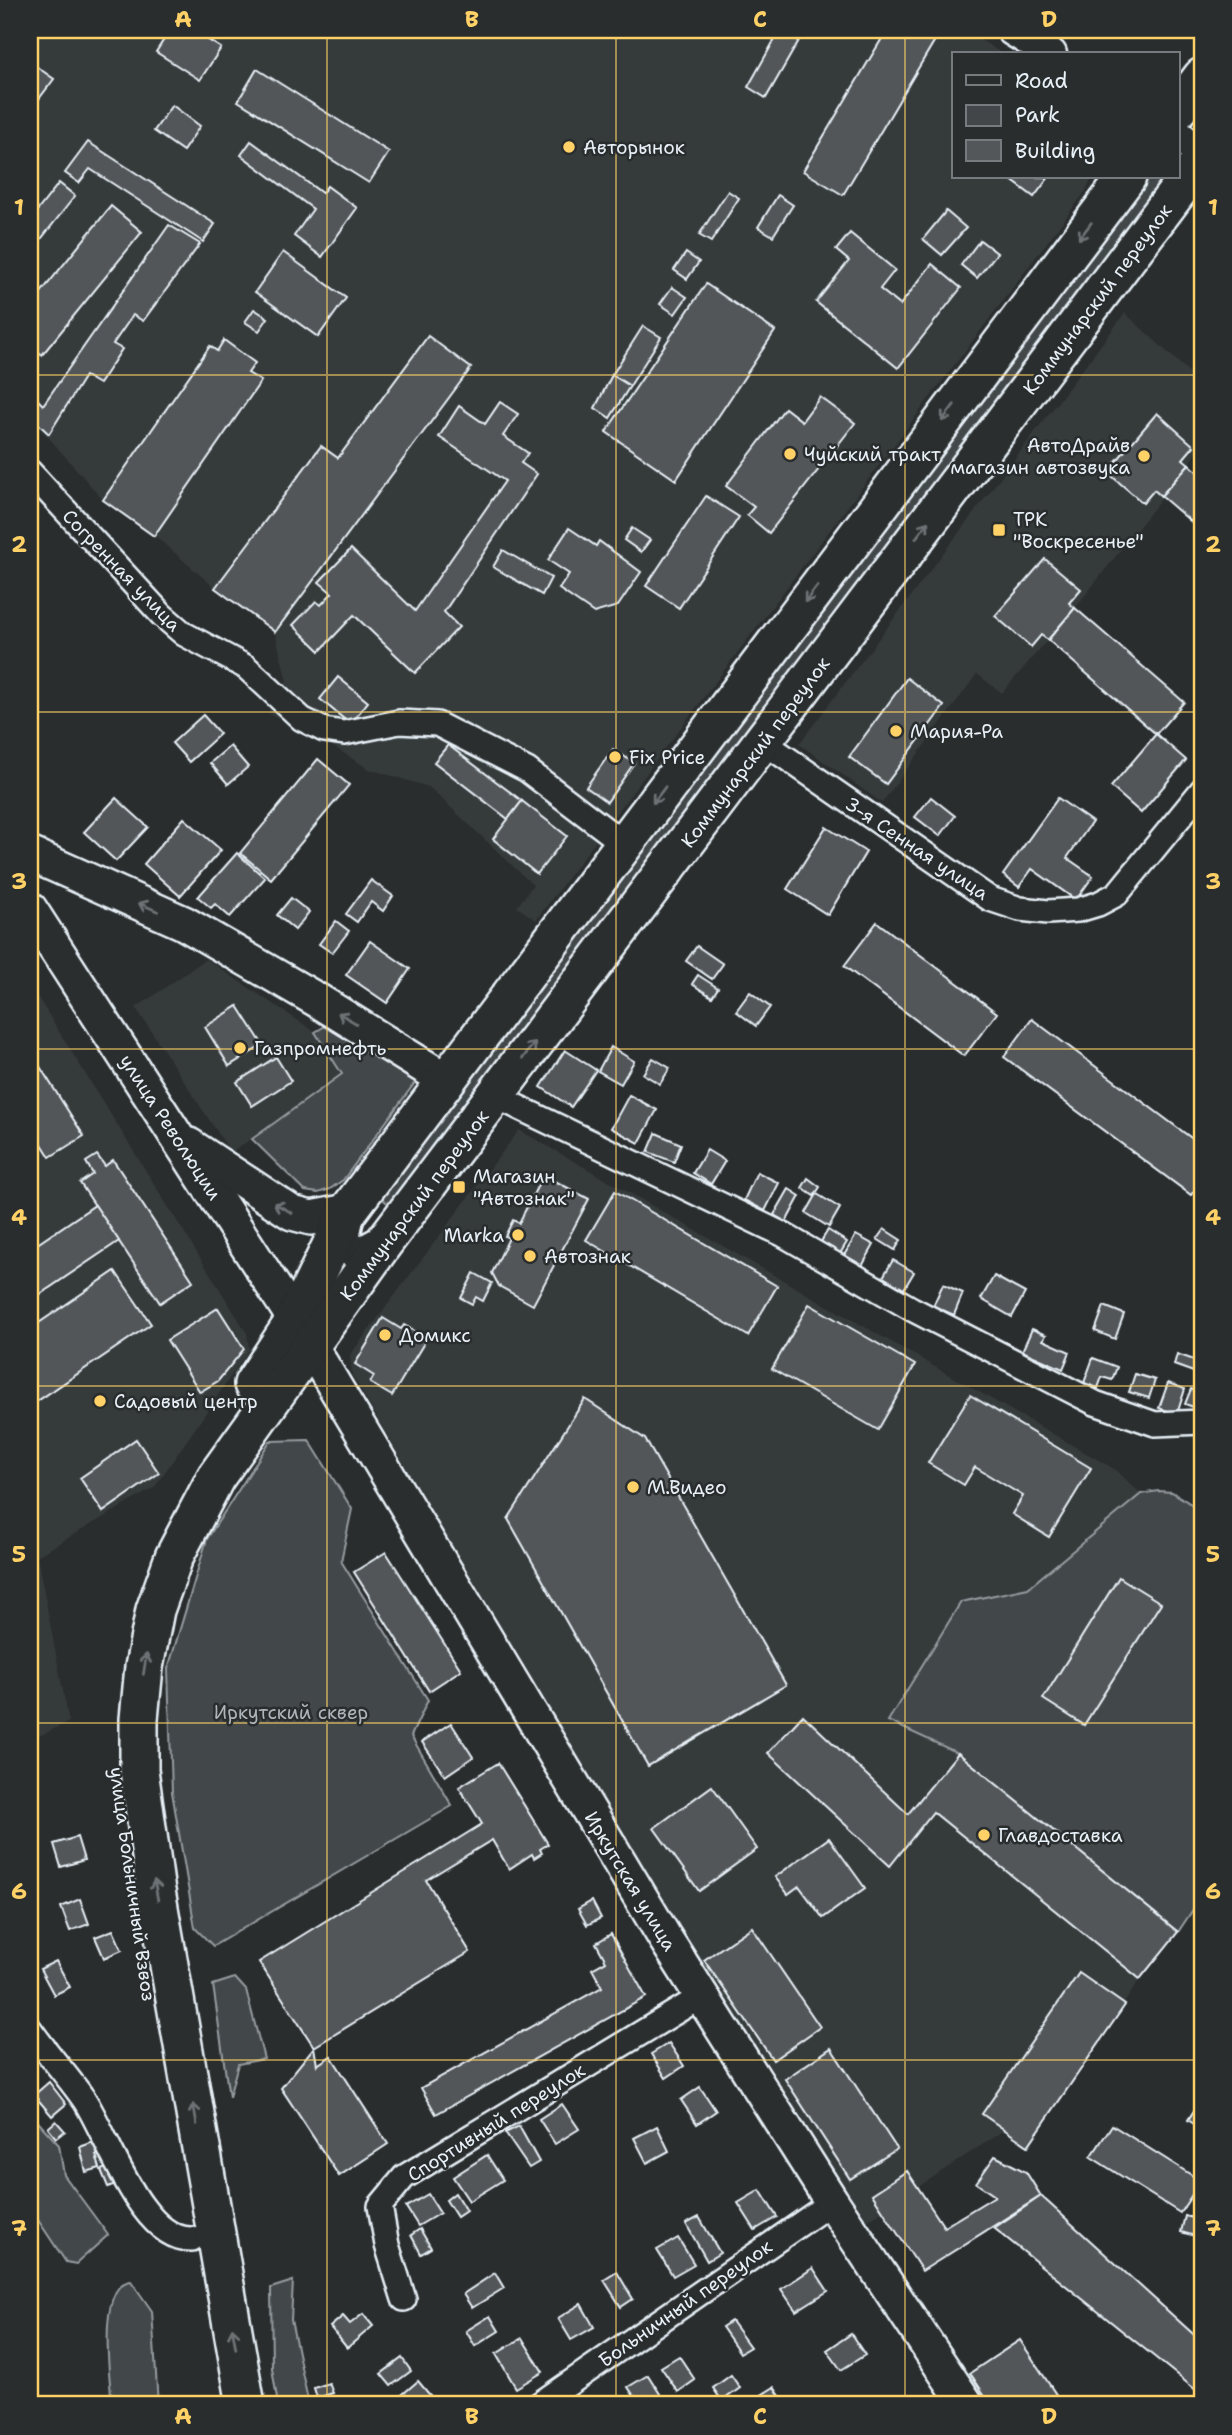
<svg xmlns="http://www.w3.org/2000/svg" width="1232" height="2435" font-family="'Shantell Sans',sans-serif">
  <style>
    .built { fill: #363a3b }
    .green { fill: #424648; stroke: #959ca0; stroke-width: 2 }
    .building { fill: #535759; stroke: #e8f1f8; stroke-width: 2 }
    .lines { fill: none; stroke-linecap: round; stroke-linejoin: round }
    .minor-casing { stroke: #e8f1f8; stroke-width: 28 }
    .tertiary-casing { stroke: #e8f1f8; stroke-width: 35 }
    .secondary-casing { stroke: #e8f1f8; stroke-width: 38 }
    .primary-casing { stroke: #e8f1f8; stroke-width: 42 }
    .minor { stroke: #2a2d2e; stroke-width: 23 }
    .tertiary { stroke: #2a2d2e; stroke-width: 30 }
    .secondary { stroke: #2a2d2e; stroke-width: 33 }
    .primary { stroke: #2a2d2e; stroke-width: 37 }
    .oneway { stroke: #6c7275 }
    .grid { fill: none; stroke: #ffd166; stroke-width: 2; stroke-opacity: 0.55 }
    .poi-dot { fill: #ffd166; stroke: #2a2d2e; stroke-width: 2.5 }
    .labels { text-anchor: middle; stroke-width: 5; stroke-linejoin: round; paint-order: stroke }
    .poi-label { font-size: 19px; fill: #e8f1f8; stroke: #2a2d2e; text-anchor: start }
    .street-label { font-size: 19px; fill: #e8f1f8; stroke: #2a2d2e }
    .park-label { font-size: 19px; fill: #aeb5ba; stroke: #2a2d2e }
    .neatline { fill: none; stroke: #ffd166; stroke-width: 2.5 }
    .grid-label { font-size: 23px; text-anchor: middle; font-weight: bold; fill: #ffd166 }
  </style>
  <rect width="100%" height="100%" fill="#2a2d2e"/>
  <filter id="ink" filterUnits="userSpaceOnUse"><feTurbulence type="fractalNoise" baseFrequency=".0143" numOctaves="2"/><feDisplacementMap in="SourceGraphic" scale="14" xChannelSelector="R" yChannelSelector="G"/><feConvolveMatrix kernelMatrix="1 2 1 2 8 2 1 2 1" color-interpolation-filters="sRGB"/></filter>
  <g filter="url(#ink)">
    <!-- built -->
    <g class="built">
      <polygon points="30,30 965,30 1003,54 954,54 954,177 1093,177 1085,192 536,920 517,907 533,885 429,787 369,769 318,737 268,713 287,681 275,632 215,588 154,535 103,500 30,416"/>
      <polygon points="1125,313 1202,384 1202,447 1075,608 1002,693 977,674 882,803 799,744"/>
      <polygon points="206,959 315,1032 343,1074 231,1153 136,1008"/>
      <polygon points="30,985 247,1333 249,1350 154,1488 37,1556 69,1722 30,1740"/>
      <polygon points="519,1130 1116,1470 1141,1494 1028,1588 961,1602 888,1721 958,1753 1178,1932 1140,1979 1069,2087 867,2221 682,1938 352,1375 350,1355"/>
    </g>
    <!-- green -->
    <g class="green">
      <polygon points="1140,177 1165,177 393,1207 377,1195"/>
      <polygon points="329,1024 422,1073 343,1180 330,1189 318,1193 305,1191 252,1139 342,1074 315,1032"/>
      <polygon points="309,1440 352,1509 341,1561 428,1700 411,1736 452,1806 213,1946 195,1928 172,1792 168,1669 207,1539 270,1441"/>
      <polygon points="1158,1491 1172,1492 1202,1511 1202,1896 1178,1932 958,1753 888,1721 961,1602 1028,1588 1141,1494"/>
      <polygon points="235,1978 246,1990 264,2059 238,2064 229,2097 213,1985"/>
      <polygon points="30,2113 59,2145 64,2175 108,2235 76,2264 66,2262 30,2208"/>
      <path d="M131,2281L152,2311L158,2405H112C110,2379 96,2284 131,2281Z"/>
      <polygon points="293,2281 291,2320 309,2405 278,2405 272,2368 271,2288"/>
    </g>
    <!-- building -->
    <g class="building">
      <polygon points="170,30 192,30 221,48 200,80 156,52"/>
      <polygon points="780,30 805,30 766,98 748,87"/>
      <polygon points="887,30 918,30 935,40 843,195 803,171"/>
      <polygon points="1077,30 1103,30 1096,41"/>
      <polygon points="37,67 54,79 35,104 30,100 30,77"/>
      <polygon points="257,69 389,152 369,183 238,101"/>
      <polygon points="172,105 200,126 183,151 154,131"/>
      <polygon points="251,141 322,193 327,186 357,208 322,257 294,236 313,209 241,155"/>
      <polygon points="88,142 215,224 203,242 90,169 79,183 65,173"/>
      <polygon points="1007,177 1049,177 1034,197"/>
      <polygon points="59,183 75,196 30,253 30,220"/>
      <polygon points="728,191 739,198 711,242 699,235"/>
      <polygon points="778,195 793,205 773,236 758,227"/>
      <polygon points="111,206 142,232 42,355 30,344 30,306"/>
      <polygon points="946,211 966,228 942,255 923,239"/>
      <polygon points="169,225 200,244 143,321 133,315 113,344 122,349 99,384 85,376 49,434 30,416 30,398 33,395 43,405"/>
      <polygon points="850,233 895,270 880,289 900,305 932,264 961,288 898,368 816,302 849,261 836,250"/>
      <polygon points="980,240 997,253 977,278 961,265"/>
      <polygon points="283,252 346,298 318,337 255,292"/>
      <polygon points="686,253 699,262 687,279 674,270"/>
      <polygon points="706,284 775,331 676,480 606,432"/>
      <polygon points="672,287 687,297 675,314 660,304"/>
      <polygon points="254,309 268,318 259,331 245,322"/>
      <polygon points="643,326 661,337 630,386 612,375"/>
      <polygon points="428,336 471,368 275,632 215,588 321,446 338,458"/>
      <polygon points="224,340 255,363 248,373 261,381 154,536 103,500 210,346 217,351"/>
      <polygon points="1202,357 1202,377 1192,368"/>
      <polygon points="612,375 630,386 610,418 595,408"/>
      <polygon points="820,397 855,423 769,533 747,515 754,507 726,486 785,408 802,421"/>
      <polygon points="500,402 518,414 503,436 528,453 521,463 537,474 444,612 459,627 415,673 354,615 320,651 293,625 316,601 321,605 332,593 319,582 351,549 415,611 505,481 439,437 459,406 485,424"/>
      <polygon points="1157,413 1194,446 1183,459 1189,464 1161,496 1154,490 1143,503 1107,472"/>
      <polygon points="1189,464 1202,476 1202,531 1161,496"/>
      <polygon points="706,496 739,517 679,608 646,586"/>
      <polygon points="569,528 596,546 599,541 641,572 618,606 594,613 559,589 569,574 548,560"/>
      <polygon points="632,528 650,540 641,552 624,540"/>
      <polygon points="503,550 551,578 542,595 493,567"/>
      <polygon points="1045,559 1081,589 1069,603 1075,608 1048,640 1041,635 1031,647 995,616"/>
      <polygon points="1075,608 1184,702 1156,734 1048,640"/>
      <polygon points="338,677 368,702 350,724 320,699"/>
      <polygon points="907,678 944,706 886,784 849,757"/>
      <polygon points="203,715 220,734 189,762 172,743"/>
      <polygon points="1156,734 1186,760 1141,813 1111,787"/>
      <polygon points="448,745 522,801 508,819 434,762"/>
      <polygon points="230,746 248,767 228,784 210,763"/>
      <polygon points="613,749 634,763 607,802 586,787"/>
      <polygon points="318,759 349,785 271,879 240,853"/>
      <polygon points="931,797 955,816 940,836 915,817"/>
      <polygon points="116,798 148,827 116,861 84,832"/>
      <polygon points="1058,798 1092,822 1067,858 1093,876 1076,900 1032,869 1019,887 1003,875"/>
      <polygon points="522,801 567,836 537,874 493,839"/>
      <polygon points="184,818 221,850 180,896 144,864"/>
      <polygon points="826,827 866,852 828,915 787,889"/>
      <polygon points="237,853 265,878 230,917 215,904 211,908 198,897"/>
      <polygon points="371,880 393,896 383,911 371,902 357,922 346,914"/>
      <polygon points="291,898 309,912 295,930 277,915"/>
      <polygon points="336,921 349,931 332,953 319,944"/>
      <polygon points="877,922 997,1013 964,1056 844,966"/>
      <polygon points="370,941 410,969 387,1003 346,975"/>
      <polygon points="697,946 723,964 712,979 686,961"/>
      <polygon points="698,975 718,988 712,997 692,984"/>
      <polygon points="750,992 770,1007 756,1026 736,1011"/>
      <polygon points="238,1006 263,1045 229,1066 205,1027"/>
      <polygon points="1032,1019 1202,1146 1202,1180 1191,1195 1004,1057"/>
      <polygon points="611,1047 634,1061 621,1084 598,1071"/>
      <polygon points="565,1050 596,1070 571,1107 541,1087"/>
      <polygon points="30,1051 84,1136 50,1157 30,1125"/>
      <polygon points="276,1057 291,1081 252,1106 237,1082"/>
      <polygon points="653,1058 670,1068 660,1084 643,1074"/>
      <polygon points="629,1095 657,1110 639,1143 611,1128"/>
      <polygon points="656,1133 681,1144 674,1162 648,1152"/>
      <polygon points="707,1150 725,1161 711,1184 693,1173"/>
      <polygon points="97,1155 105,1166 113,1160 193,1281 160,1303 80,1183 93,1174 86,1162"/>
      <polygon points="757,1172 779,1183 765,1211 744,1200"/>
      <polygon points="808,1178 820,1187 814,1196 802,1188"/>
      <polygon points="555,1181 589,1199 533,1305 499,1286 492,1273 509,1238 505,1236 513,1220 519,1223 539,1183"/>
      <polygon points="789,1189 800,1196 786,1222 774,1215"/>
      <polygon points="615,1191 777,1286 748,1336 586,1240"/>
      <polygon points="817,1194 840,1208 829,1227 806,1213"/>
      <polygon points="95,1205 119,1241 30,1301 30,1249"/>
      <polygon points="884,1229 901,1240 895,1250 877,1239"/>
      <polygon points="828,1230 847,1242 838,1257 819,1245"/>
      <polygon points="856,1235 874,1245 861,1268 843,1257"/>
      <polygon points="893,1260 914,1272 904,1289 883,1277"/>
      <polygon points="115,1271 151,1324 30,1406 30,1329"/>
      <polygon points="474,1273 492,1283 483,1301 476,1297 472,1304 461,1298"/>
      <polygon points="994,1276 1025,1293 1012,1317 981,1299"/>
      <polygon points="943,1284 963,1293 954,1315 933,1306"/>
      <polygon points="809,1304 915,1365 878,1430 772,1369"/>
      <polygon points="1104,1306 1124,1314 1115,1339 1095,1331"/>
      <polygon points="218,1308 244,1349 218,1381 200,1392 167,1340"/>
      <polygon points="383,1318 401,1329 404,1325 427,1338 392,1396 370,1383 374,1376 355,1364"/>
      <polygon points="1032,1329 1046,1335 1043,1340 1070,1352 1063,1369 1022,1351"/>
      <polygon points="1177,1354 1200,1362 1196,1373 1174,1365"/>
      <polygon points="1093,1358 1117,1367 1112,1380 1102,1377 1098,1388 1084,1383"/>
      <polygon points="1135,1374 1155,1380 1149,1398 1129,1392"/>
      <polygon points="1168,1383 1185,1389 1177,1414 1159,1408"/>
      <polygon points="1191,1389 1202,1393 1202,1410 1185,1404"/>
      <polygon points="970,1395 1091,1468 1049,1537 1012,1514 1023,1496 975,1467 964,1485 928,1463"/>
      <polygon points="585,1399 645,1439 786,1685 648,1766 508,1519"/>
      <polygon points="136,1439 159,1473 103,1512 80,1478"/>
      <polygon points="386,1552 461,1670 429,1691 354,1572"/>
      <polygon points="1119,1577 1161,1603 1084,1725 1043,1699"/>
      <polygon points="803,1715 908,1814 958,1753 1178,1932 1140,1979 933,1812 890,1866 768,1753"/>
      <polygon points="451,1723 473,1757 445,1776 422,1742"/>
      <polygon points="498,1763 548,1844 540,1849 542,1853 534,1858 532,1854 509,1869 492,1840 426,1880 470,1952 314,2047 259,1962 482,1824 459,1787"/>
      <polygon points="712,1786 757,1849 699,1891 654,1828"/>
      <polygon points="77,1837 84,1860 61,1867 54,1844"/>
      <polygon points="829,1838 865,1888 823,1918 799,1886 788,1894 775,1877"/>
      <polygon points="80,1899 89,1924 70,1931 61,1907"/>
      <polygon points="592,1901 601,1918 587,1925 578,1909"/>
      <polygon points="752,1927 820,2027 773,2060 704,1960"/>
      <polygon points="113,1930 122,1950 104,1958 95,1937"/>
      <polygon points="611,1934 646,1997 436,2114 421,2088 602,1987 592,1969 606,1961 596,1943"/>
      <polygon points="56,1961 70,1987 54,1995 40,1969"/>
      <polygon points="1079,1973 1125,2005 1028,2146 982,2114"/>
      <polygon points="669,2043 684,2066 666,2078 651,2054"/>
      <polygon points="314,2047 317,2065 331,2056 388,2144 339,2176 281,2088"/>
      <polygon points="831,2048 897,2149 850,2179 785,2079"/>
      <polygon points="49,2082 66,2104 52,2116 34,2095"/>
      <polygon points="700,2087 716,2111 697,2124 681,2100"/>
      <polygon points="1202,2098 1202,2129 1188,2120"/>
      <polygon points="562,2104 579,2129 555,2144 539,2119"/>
      <polygon points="56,2121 65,2131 56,2138 48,2128"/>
      <polygon points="1112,2125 1201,2181 1180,2213 1091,2157"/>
      <polygon points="519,2126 539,2162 529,2168 505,2133"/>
      <polygon points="657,2126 669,2151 647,2163 634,2138"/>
      <polygon points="99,2140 103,2153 96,2155 100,2168 86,2172 80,2147"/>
      <polygon points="487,2155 503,2180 469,2201 453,2177"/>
      <polygon points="995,2156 1026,2172 1041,2196 922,2271 872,2194 907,2171 944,2227 995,2196 976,2183"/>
      <polygon points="111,2166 118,2183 108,2187 101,2170"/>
      <polygon points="760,2190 777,2217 755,2230 738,2203"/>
      <polygon points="455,2193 466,2211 457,2217 446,2200"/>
      <polygon points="428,2194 440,2213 418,2226 406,2207"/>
      <polygon points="1041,2196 1202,2342 1202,2395 994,2228"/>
      <polygon points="1185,2216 1202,2220 1202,2238 1181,2232"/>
      <polygon points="699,2217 720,2253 707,2261 686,2224"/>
      <polygon points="420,2229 431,2248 421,2254 411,2235"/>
      <polygon points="678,2238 694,2264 673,2276 657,2250"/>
      <polygon points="813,2268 828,2291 796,2311 781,2289"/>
      <polygon points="617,2272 633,2299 621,2307 604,2280"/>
      <polygon points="495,2273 504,2288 472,2308 463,2294"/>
      <polygon points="581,2304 594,2327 571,2340 558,2318"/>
      <polygon points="363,2314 373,2326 347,2348 330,2327 343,2316 350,2324"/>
      <polygon points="490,2316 499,2331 475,2346 466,2331"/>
      <polygon points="731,2321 750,2347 740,2353 722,2327"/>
      <polygon points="851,2334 865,2355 841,2370 827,2350"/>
      <polygon points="522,2338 543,2372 516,2388 496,2354"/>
      <polygon points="1020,2340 1063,2405 991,2405 970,2373"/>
      <polygon points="679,2356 695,2380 678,2392 661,2367"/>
      <polygon points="402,2358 411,2371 391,2386 381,2374"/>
      <polygon points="648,2375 667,2405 640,2405 628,2387"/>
      <polygon points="731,2375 740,2388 722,2401 713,2388"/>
      <polygon points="418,2381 435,2401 430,2405 402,2405 397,2399"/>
      <polygon points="329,2383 333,2393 317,2398 314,2388"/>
      <polygon points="774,2387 782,2399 772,2405 766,2405 760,2396"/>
    </g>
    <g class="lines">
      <defs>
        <g id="minor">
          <polyline points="30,472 162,615 184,634 246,667 302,719 324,730 344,733 399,722 437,724 527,770 623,843"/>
          <polyline points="762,741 990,899 1020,909 1048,912 1078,910 1098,904 1117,894 1202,790"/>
          <polyline points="495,1096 784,1235 912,1309 1095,1403 1155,1424 1202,1422"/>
          <path d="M30,2029C47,2054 68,2076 85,2101C109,2138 141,2241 192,2239"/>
          <polyline points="404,2299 387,2245 380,2206 404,2177 702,1996"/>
          <polyline points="538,2405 832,2202"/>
        </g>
        <g id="tertiary">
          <polyline points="1012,30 1051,54"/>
          <polyline points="1178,135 1202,154"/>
        </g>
        <g id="secondary">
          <polyline points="30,854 184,923 317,1000 446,1080"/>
          <polyline points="30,909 295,1320 665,1938 832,2202 967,2405"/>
          <polyline points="189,1145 292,1213 311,1218 348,1211 343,1235 348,1248 361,1254 385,1241"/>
        </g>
        <g id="primary">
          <polyline points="1178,109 1202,77"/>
          <polyline points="253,1384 295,1320 348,1211 1127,177"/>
          <polyline points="246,2405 155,1885 139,1770 139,1719 144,1667 155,1610 174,1557 216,1477 385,1241 1202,159"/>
        </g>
      </defs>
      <!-- minor casing -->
      <use href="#minor" class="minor-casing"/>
      <!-- tertiary casing -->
      <use href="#tertiary" class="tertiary-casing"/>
      <!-- secondary casing -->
      <use href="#secondary" class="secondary-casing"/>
      <!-- primary casing -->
      <use href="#primary" class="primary-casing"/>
      <!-- minor -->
      <use href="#minor" class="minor"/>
      <!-- tertiary -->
      <use href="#tertiary" class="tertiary"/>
      <!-- secondary -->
      <use href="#secondary" class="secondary"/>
      <!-- primary -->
      <use href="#primary" class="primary"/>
    </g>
    <!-- one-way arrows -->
    <defs><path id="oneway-shaft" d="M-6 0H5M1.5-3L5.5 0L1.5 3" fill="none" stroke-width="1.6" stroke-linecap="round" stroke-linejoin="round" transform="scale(1.75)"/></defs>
    <g class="oneway">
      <use href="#oneway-shaft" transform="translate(1085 231) rotate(127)"/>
      <use href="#oneway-shaft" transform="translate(948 413) rotate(127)"/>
      <use href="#oneway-shaft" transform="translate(922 530) rotate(-53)"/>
      <use href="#oneway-shaft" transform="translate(811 594) rotate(127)"/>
      <use href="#oneway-shaft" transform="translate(659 795) rotate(127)"/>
      <use href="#oneway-shaft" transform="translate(148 907) rotate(-156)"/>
      <use href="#oneway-shaft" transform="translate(347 1018) rotate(-149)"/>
      <use href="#oneway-shaft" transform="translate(529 1050) rotate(-53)"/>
      <use href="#oneway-shaft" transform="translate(283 1208) rotate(-151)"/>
      <use href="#oneway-shaft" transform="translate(145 1664) rotate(-81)"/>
      <use href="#oneway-shaft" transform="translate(156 1890) rotate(-100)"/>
      <use href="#oneway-shaft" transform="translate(195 2114) rotate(-100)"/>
      <use href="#oneway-shaft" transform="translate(234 2338) rotate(-100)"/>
    </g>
  </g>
  <!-- grid -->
  <path class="grid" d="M327,30V2405M616,30V2405M905,30V2405M30,375H1202M30,712H1202M30,1049H1202M30,1386H1202M30,1723H1202M30,2060H1202"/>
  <!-- markers -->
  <g class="poi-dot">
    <circle cx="569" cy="147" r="7"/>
    <circle cx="790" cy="454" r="7"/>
    <circle cx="1144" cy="456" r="7"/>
    <rect x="992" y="523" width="14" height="14" rx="3.5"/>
    <circle cx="896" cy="731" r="7"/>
    <circle cx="615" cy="757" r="7"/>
    <circle cx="240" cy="1048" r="7"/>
    <rect x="452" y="1180" width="14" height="14" rx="3.5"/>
    <circle cx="518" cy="1235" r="7"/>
    <circle cx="530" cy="1256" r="7"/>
    <circle cx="385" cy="1335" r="7"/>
    <circle cx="100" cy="1401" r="7"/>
    <circle cx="633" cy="1487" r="7"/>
    <circle cx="984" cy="1835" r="7"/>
  </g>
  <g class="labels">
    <!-- poi labels -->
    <g class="poi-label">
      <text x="583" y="154">Авторынок</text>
      <text x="1130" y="452" text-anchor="end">АвтоДрайв<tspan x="1130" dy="22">магазин автозвука</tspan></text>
      <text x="804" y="461">Чуйский тракт</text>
      <text x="1013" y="526">ТРК<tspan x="1013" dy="22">"Воскресенье"</tspan></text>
      <text x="910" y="738">Мария-Ра</text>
      <text x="629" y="764">Fix Price</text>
      <text x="254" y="1055">Газпромнефть</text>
      <text x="473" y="1183">Магазин<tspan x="473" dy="22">"Автознак"</tspan></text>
      <text x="504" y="1242" text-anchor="end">Marka</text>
      <text x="544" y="1263">Автознак</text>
      <text x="399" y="1342">Домикс</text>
      <text x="114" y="1408">Садовый центр</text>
      <text x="647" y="1494">М.Видео</text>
      <text x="998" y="1842">Главдоставка</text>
    </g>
    <!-- street labels -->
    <g class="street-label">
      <text transform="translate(1097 299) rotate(-53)" y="7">Коммунарский переулок</text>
      <text transform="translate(122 570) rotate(46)" y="7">Согренная улица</text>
      <text transform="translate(755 752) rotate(-53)" y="7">Коммунарский переулок</text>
      <text transform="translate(917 848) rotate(34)" y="7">3-я Сенная улица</text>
      <text transform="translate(171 1127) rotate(57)" y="7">улица Революции</text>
      <text transform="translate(414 1205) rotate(-53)" y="7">Коммунарский переулок</text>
      <text transform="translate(631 1881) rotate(59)" y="7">Иркутская улица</text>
      <text transform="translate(133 1884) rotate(82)" y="7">улица Больничный Взвоз</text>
      <text transform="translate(496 2122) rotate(-32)" y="7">Спортивный переулок</text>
      <text transform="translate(685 2303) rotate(-35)" y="7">Больничный переулок</text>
    </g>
    <!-- park labels -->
    <g class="park-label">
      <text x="291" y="1719">Иркутский сквер</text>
    </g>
  </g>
  <!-- margin -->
  <rect width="1232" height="2435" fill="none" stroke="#2a2d2e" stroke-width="77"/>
  <!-- legend -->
  <rect x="952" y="52" width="228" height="126" fill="#2a2d2e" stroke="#767b7f" stroke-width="2"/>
  <rect x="966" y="75" width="35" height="10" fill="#2a2d2e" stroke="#767b7f" stroke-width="2"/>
  <text x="1015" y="88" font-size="21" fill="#e8f1f8">Road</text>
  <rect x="966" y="105" width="35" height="21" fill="#424648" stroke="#767b7f" stroke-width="2"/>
  <text x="1015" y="122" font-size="21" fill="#e8f1f8">Park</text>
  <rect x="966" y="140" width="35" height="21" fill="#535759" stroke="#767b7f" stroke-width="2"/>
  <text x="1015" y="158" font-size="21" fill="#e8f1f8">Building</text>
  <rect x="38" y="38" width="1156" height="2358" class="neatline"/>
  <g class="grid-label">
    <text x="183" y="27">A</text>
    <text x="472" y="27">B</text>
    <text x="760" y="27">C</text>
    <text x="1049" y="27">D</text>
    <text x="19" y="215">1</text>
    <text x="1213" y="215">1</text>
    <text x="19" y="552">2</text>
    <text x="1213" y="552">2</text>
    <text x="19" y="889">3</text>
    <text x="1213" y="889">3</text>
    <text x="19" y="1225">4</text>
    <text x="1213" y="1225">4</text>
    <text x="19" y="1562">5</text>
    <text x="1213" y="1562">5</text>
    <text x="19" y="1899">6</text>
    <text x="1213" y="1899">6</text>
    <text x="19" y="2236">7</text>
    <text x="1213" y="2236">7</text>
    <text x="183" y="2424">A</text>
    <text x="472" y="2424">B</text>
    <text x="760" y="2424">C</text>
    <text x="1049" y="2424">D</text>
  </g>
</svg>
